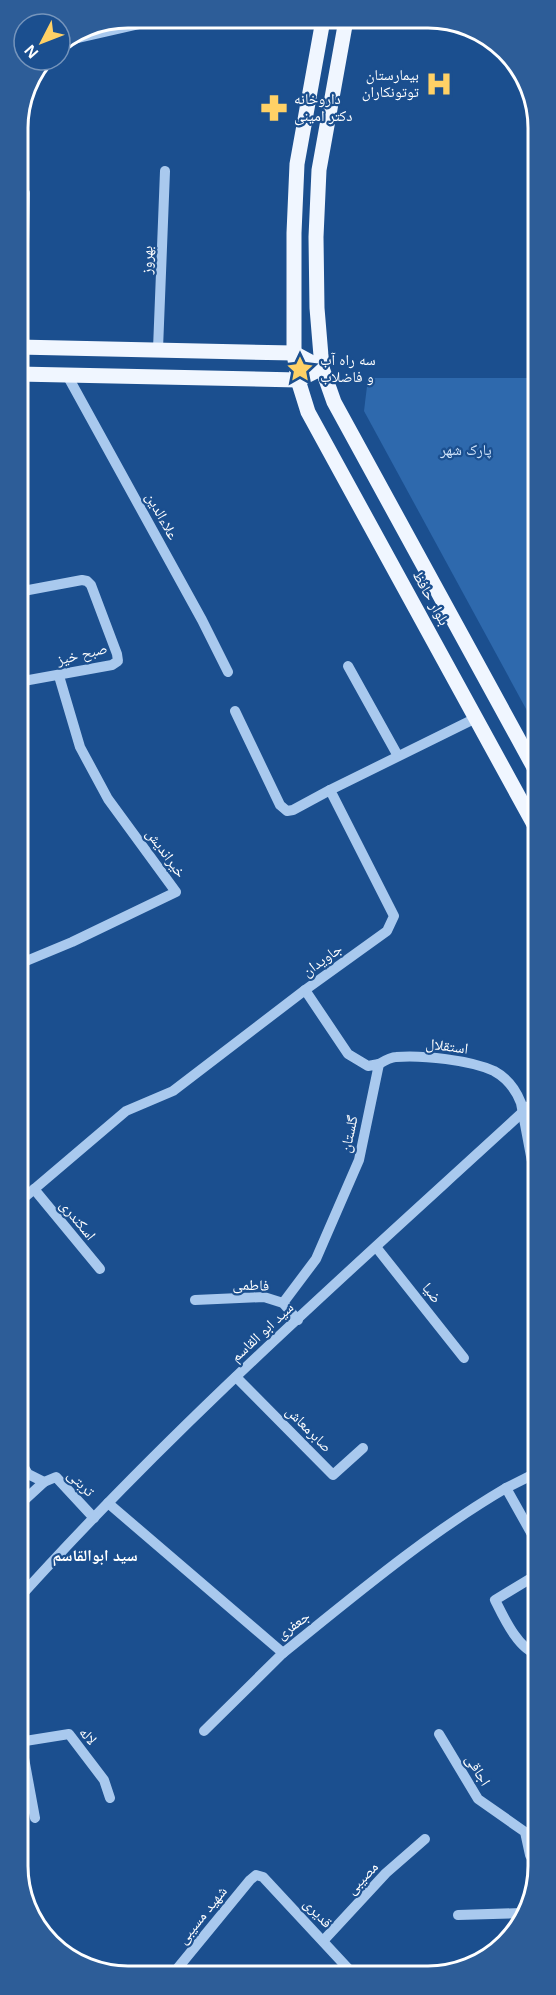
<svg xmlns="http://www.w3.org/2000/svg" width="556" height="1995" font-family="Helvetica,'Noto Naskh Arabic',sans-serif">
  <style>
    .green { fill: #2e69ad }
    .lines { fill: none; stroke-linecap: round; stroke-linejoin: round }
    .minor { stroke: #a9c9ee; stroke-width: 10 }
    .major { stroke: #f0f6ff; stroke-width: 15 }
    .labels { text-anchor: middle; stroke-width: 4.5; stroke-linejoin: round; paint-order: stroke }
    .poi-label { font-size: 15px; fill: #fff; stroke: #1b4f8f; text-anchor: start }
    .street-label { font-size: 15px; fill: #fff; stroke: #1b4f8f }
    .park-label { font-size: 15px; fill: #cfe3fa; stroke: #1b4f8f }
    .neighbourhood-label { font-size: 16px; font-weight: bold; fill: #fff; stroke: #1b4f8f }
    .rim { fill: none; stroke: #fff; stroke-width: 3 }
  </style>
  <rect width="100%" height="100%" fill="#1b4f8f"/>
  <!-- green -->
  <polygon class="green" points="368,378 537,378 537,729 364,411"/>
  <g class="lines">
    <!-- minor -->
    <g class="minor">
      <polyline points="64,41 165,18"/>
      <polyline points="22,347 25,193"/>
      <polyline points="158,349 165,171"/>
      <polyline points="67,375 202,620 228,672"/>
      <polyline points="18,592 82,580 87,581 91,585 117,654 118,661 112,665 18,682"/>
      <polyline points="348,666 398,756"/>
      <polyline points="235,711 280,805 287,811 293,810 330,790"/>
      <polyline points="19,964 72,942 176,892 108,799 80,747 59,676"/>
      <path d="M379,1064C384,1061 391,1057 396,1057C423,1055 470,1060 494,1071C507,1078 516,1090 521,1103L537,1188"/>
      <polyline points="34,1189 100,1269"/>
      <polyline points="19,1202 126,1111 173,1091 305,990 387,931 394,916 330,790 476,718"/>
      <polyline points="376,1247 464,1358"/>
      <polyline points="195,1300 264,1297 283,1303 298,1320"/>
      <polyline points="283,1303 316,1259 359,1160 379,1064 368,1066 348,1054 305,990"/>
      <polyline points="236,1377 333,1475 363,1448"/>
      <polyline points="19,1459 28,1474 44,1482 56,1477 94,1518"/>
      <polyline points="506,1488 538,1472"/>
      <path d="M108,1503L283,1653C355,1595 426,1535 506,1488L538,1545"/>
      <polyline points="19,1505 44,1482"/>
      <path d="M538,1574L495,1600C503,1616 519,1651 538,1654"/>
      <path d="M19,1598C179,1420 361,1261 537,1099"/>
      <polyline points="204,1731 283,1653"/>
      <polyline points="439,1734 478,1799 525,1832 530,1855 538,1869"/>
      <polyline points="19,1742 69,1734 104,1780 110,1798"/>
      <polyline points="21,1742 35,1818"/>
      <polyline points="458,1915 522,1913"/>
      <polyline points="323,1941 386,1873 425,1839"/>
      <polyline points="172,1975 250,1880 256,1875 263,1877 355,1976"/>
    </g>
    <!-- major -->
    <g class="major">
      <polyline points="323,20 297,164 294,233 294,353 298,380 308,412 537,830"/>
      <polyline points="346,20 319,170 316,237 317,308 322,368 334,402 537,773"/>
      <polyline points="18,347 294,353 322,368"/>
      <polyline points="18,374 298,380 322,368"/>
    </g>
  </g>
  <!-- icons -->
  <defs>
    <symbol id="hospital-bare" viewBox="-9 -9 18 18"><path d="M-5-5h3v3.5h4V-5h3V5h-3V1.5h-4V5h-3Z" fill="#ffd166" stroke="#1b4f8f" stroke-width="2.5" paint-order="stroke"/></symbol>
    <symbol id="pharmacy-bare" viewBox="-9 -9 18 18"><path d="M-2-6h4v4h4v4h-4v4h-4v-4h-4v-4h4Z" fill="#ffd166" stroke="#1b4f8f" stroke-width="2.5" paint-order="stroke"/></symbol>
    <symbol id="sight-bare" viewBox="-9 -9 18 18"><path d="M0-6L1.8-2.2L6-1.7L2.9 1.2L3.7 5.4L0 3.3L-3.7 5.4L-2.9 1.2L-6-1.7L-1.8-2.2Z" fill="#ffd166" stroke="#1b4f8f" stroke-width="2.5" paint-order="stroke"/></symbol>
  </defs>
  <g fill-rule="evenodd">
    <use href="#hospital-bare" x="420" y="65" width="38" height="38"/>
    <use href="#pharmacy-bare" x="255" y="89" width="38" height="38"/>
    <use href="#sight-bare" x="281" y="350" width="38" height="38"/>
  </g>
  <g class="labels">
    <!-- poi labels -->
    <g class="poi-label">
      <text x="419" y="80" text-anchor="end">بیمارستان<tspan x="419" dy="17">توتونکاران</tspan></text>
      <text x="294" y="104">داروخانه<tspan x="294" dy="17">دکتر امینی</tspan></text>
      <text x="320" y="365">سه راه آب<tspan x="320" dy="17">و فاضلاب</tspan></text>
    </g>
    <!-- street labels -->
    <g class="street-label">
      <text transform="translate(147 260) rotate(-88)" y="5">بهروز</text>
      <text transform="translate(162 516) rotate(61)" y="5">علاءالدین</text>
      <text transform="translate(431 598) rotate(61)" y="5">بلوار حافظ</text>
      <text transform="translate(82 654) rotate(-14)" y="5">صبح خیز</text>
      <text transform="translate(166 853) rotate(54)" y="5">خیراندیش</text>
      <text transform="translate(322 960) rotate(-36)" y="5">جاویدان</text>
      <text transform="translate(447 1046) rotate(7)" y="5">استقلال</text>
      <text transform="translate(349 1134) rotate(-78)" y="5">گلستان</text>
      <text transform="translate(78 1220) rotate(51)" y="5">اسکندری</text>
      <text transform="translate(251 1285) rotate(2)" y="5">فاطمی</text>
      <text transform="translate(432 1293) rotate(52)" y="5">ضیا</text>
      <text transform="translate(262 1332) rotate(-43)" y="5">سید ابو القاسم</text>
      <text transform="translate(309 1429) rotate(45)" y="5">صابرمعاش</text>
      <text transform="translate(81 1483) rotate(45)" y="5">تربتی</text>
      <text transform="translate(293 1625) rotate(-36)" y="5">جعفری</text>
      <text transform="translate(88 1736) rotate(48)" y="5">لاله</text>
      <text transform="translate(478 1770) rotate(59)" y="5">اجاقی</text>
      <text transform="translate(362 1878) rotate(-46)" y="5">مصیبی</text>
      <text transform="translate(318 1913) rotate(47)" y="5">قدیری</text>
      <text transform="translate(202 1915) rotate(-51)" y="5">شهید مسیبی</text>
    </g>
    <!-- park labels -->
    <g class="park-label">
      <text x="466" y="455">پارک شهر</text>
    </g>
    <!-- neighbourhood labels -->
    <g class="neighbourhood-label">
      <text x="95" y="1561">سید ابوالقاسم</text>
    </g>
  </g>
  <!-- crop -->
  <path d="M0 0H556V1995H0ZM128 28H428A100 100 0 0 1 528 128V1866A100 100 0 0 1 428 1966H128A100 100 0 0 1 28 1866V128A100 100 0 0 1 128 28Z" fill="#2d5d98" fill-rule="evenodd"/>
  <path class="rim" d="M128 28H428A100 100 0 0 1 528 128V1866A100 100 0 0 1 428 1966H128A100 100 0 0 1 28 1866V128A100 100 0 0 1 128 28Z"/>
  <!-- north arrow -->
  <g transform="translate(42 42) rotate(228)"><circle r="28" fill="#1b4f8f" stroke="#7695bc" stroke-width="1.5"/>
  <path d="M0-4.5L10 22L0 15L-10 22Z" fill="#ffd166"/>
  <text y="-9" font-size="16" font-weight="bold" text-anchor="middle" fill="#ffffff">N</text>
  </g>
</svg>
